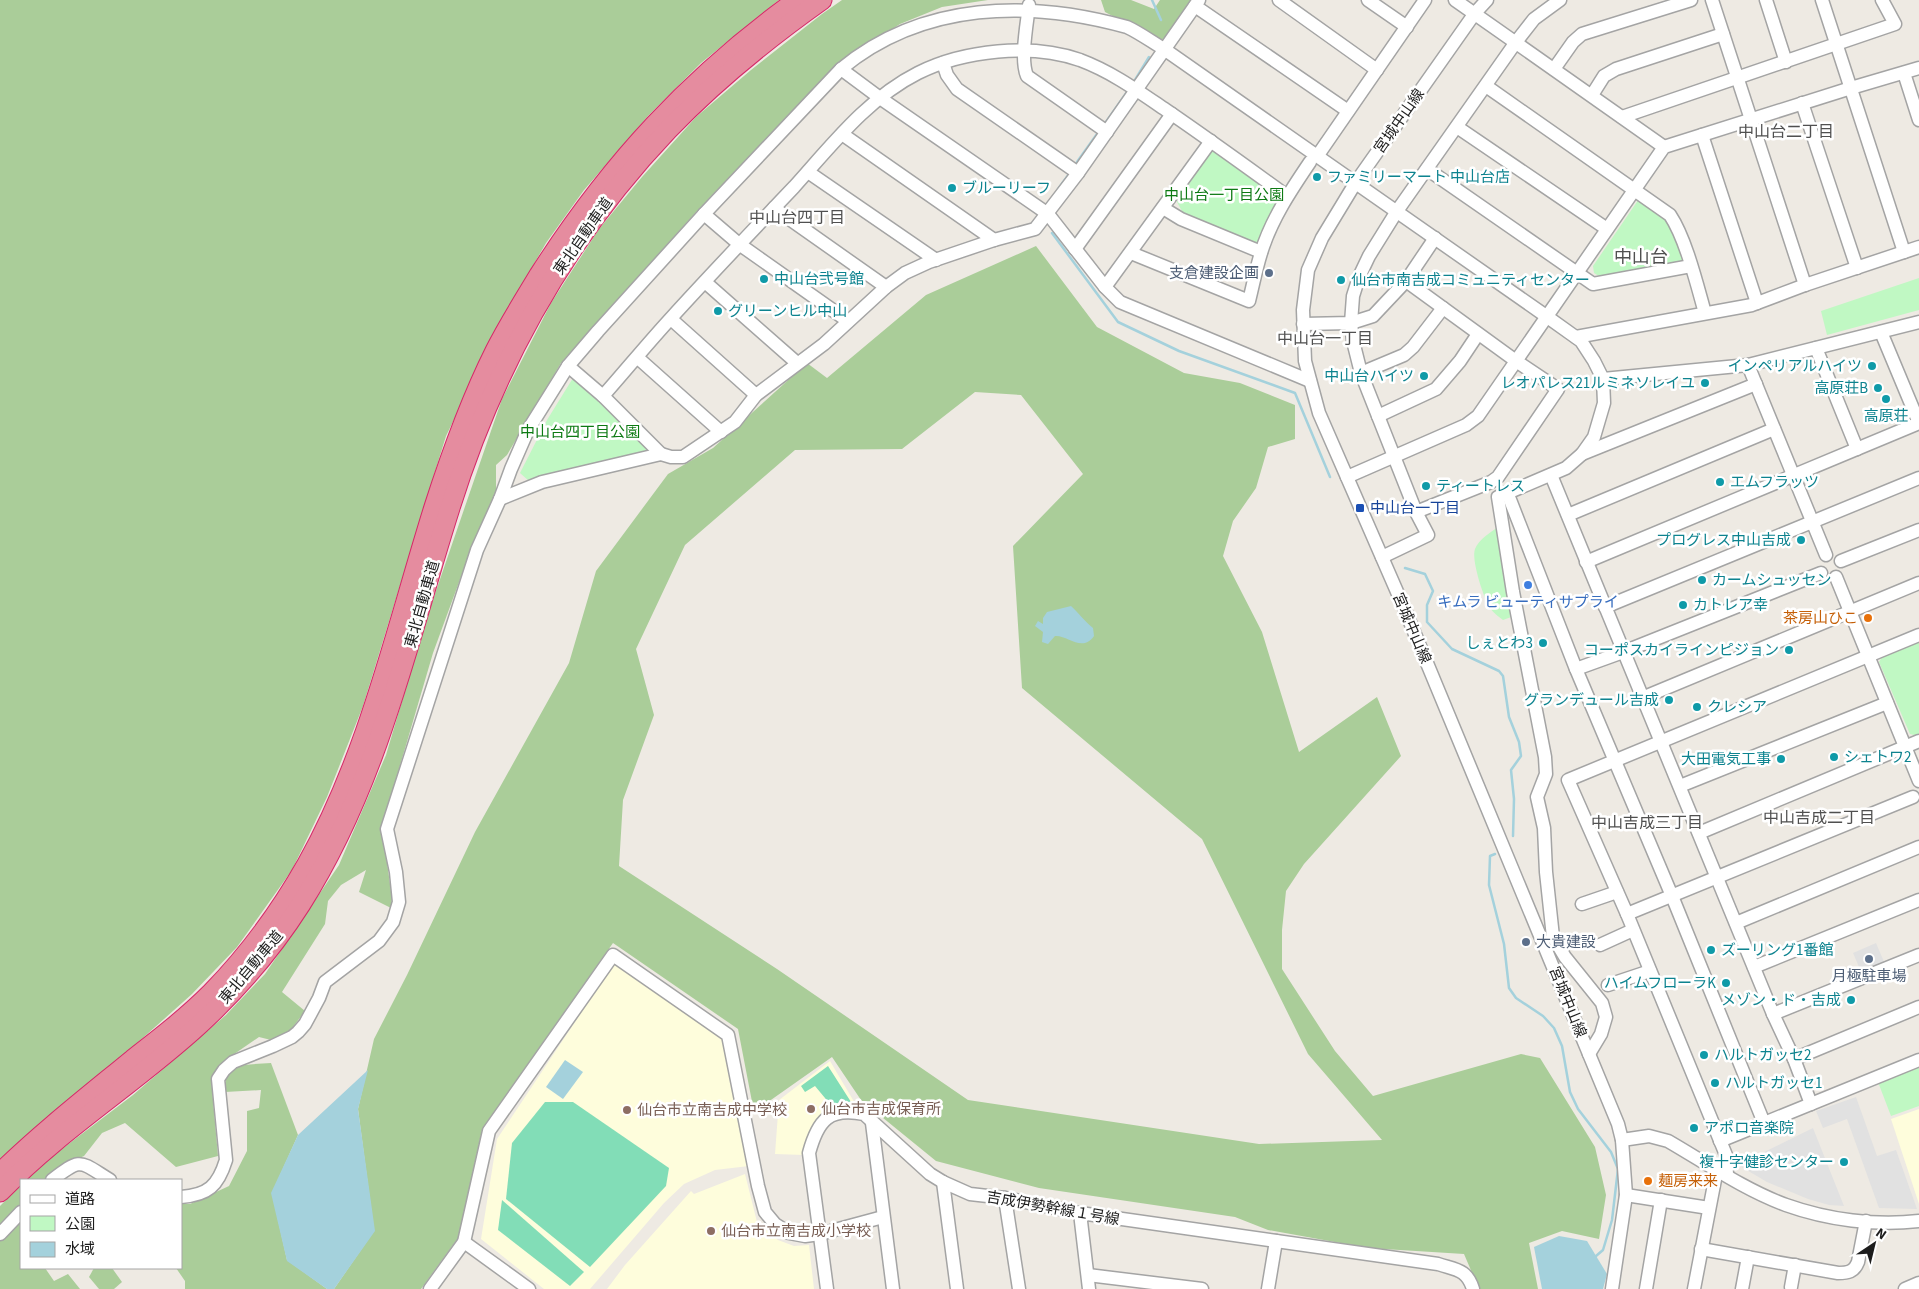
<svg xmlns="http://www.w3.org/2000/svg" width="1919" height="1289" font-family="'Source Sans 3','Noto Sans JP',sans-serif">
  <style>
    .education { fill: #fefddc }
    .forest { fill: #aacd99; fill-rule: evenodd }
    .park { fill: #c0f8c3 }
    .pitch { fill: #82ddb7 }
    .parking { fill: #e1e1e1 }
    .water { fill: #a4d1dc }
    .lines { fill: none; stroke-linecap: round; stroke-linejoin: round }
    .stream { stroke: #a4d1dc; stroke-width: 2.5 }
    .minor-casing { stroke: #a4a4a4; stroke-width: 15 }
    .highway-casing { stroke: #d62768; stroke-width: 21 }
    .minor { stroke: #fff; stroke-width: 12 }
    .highway { stroke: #e58c9f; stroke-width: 19 }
    .culture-dot { fill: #0f9aa8; stroke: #fff; stroke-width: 2 }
    .service-dot { fill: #5c6f8a; stroke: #fff; stroke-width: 2 }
    .transit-dot { fill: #1a4fb4; stroke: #fff; stroke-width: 2 }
    .shop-dot { fill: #3f7fe0; stroke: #fff; stroke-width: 2 }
    .food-dot { fill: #e8710a; stroke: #fff; stroke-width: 2 }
    .education-dot { fill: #8d6e63; stroke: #fff; stroke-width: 2 }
    .labels { text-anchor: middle; stroke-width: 5; stroke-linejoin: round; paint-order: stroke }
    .street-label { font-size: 15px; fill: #1d1d1d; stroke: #fff }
    .culture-label { font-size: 15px; fill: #0d838f; stroke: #fff; text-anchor: start }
    .park-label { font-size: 15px; fill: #0d7a13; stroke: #fff }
    .service-label { font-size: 15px; fill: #4e5e75; stroke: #fff; text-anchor: end }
    .transit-label { font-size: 15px; fill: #164399; stroke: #fff; text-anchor: start }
    .shop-label { font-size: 15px; fill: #366cbe; stroke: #fff }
    .food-label { font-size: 15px; fill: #c56008; stroke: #fff; text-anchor: end }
    .education-label { font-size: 15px; fill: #785e54; stroke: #fff; text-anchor: start }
    .neighbourhood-label { font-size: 16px; fill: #505050; stroke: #fff }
    .quarter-label { font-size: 18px; fill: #505050; stroke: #fff }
  </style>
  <rect width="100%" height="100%" fill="#eeeae3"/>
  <!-- education -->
  <g class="education">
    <polygon points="615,962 724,1037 749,1166 715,1170 684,1184 664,1203 590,1289 544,1289 481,1239 497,1139"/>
    <polygon points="830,1061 856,1105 829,1112 804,1155 775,1154 779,1100"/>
    <polygon points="1919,1109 1919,1204 1891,1119"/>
    <polygon points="745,1174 757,1222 778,1240 794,1246 809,1245 814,1289 607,1289 625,1265 691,1191 694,1194"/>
  </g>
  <!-- forest -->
  <g class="forest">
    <polygon points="0,0 779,0 701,63 648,116 584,190 546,243 508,309 446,436 363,706 327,797 292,870 237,947 192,994 117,1061 31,1131 0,1162"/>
    <polygon points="842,0 988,0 942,7 900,24 837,65 698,210 561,363 507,455 496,465 496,501 469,555 433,653 382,827 392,898 391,908 359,892 366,870 341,885 328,901 325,924 282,992 305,1011 290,1031 271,1040 259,1037 227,1059 211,1077 218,1156 176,1167 125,1123 102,1133 84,1156 60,1167 46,1180 26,1180 58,1152 133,1095 226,1015 265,974 339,865 386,755 427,617 502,399 551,303 599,229 642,177 696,117 751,70 822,14"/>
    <polygon points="1101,0 1131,0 1154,9 1160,0 1192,0 1167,38 1158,40 1105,12"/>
    <path d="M1036,246L1097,327L1184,373L1240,383L1295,405V439L1268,447L1256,488L1233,521L1223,556L1262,632L1299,752L1377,697L1401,756L1304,864L1286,891L1282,930V969L1335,1051L1373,1096L1521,1054L1540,1058L1595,1147L1606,1195L1599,1239L1562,1231L1529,1243L1538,1289H1479L1464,1254L1368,1248L1268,1230L1235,1217L1039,1188L936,1161L861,1100L832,1057L754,1112L738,1029L613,943L482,1130L458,1238L421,1289H334L374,1231L358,1109L374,1039L407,975L475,832L569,663L596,571L668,474L713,448L807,363L827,378L926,295ZM975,392L1021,395L1083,474L1013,546L1022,688L1202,839L1308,1054L1382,1140L1259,1144L968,1100L777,969L619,866L623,800L654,715L636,649L685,545L795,450L902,449Z"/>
    <path d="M271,1063L298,1135L272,1193L287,1260L327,1289H185V1281L176,1268H181V1204H190L229,1186L247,1151V1111L259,1108L261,1090L225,1092C223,1061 249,1065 271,1063Z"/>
    <polygon points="21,1185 21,1207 0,1229 0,1206"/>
    <polygon points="21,1218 21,1268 45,1268 54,1281 68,1274 80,1289 0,1289 0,1240"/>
    <polygon points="94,1268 112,1268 122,1282 114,1289 99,1289 89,1277"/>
  </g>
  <!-- park -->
  <g class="park">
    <polygon points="1218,149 1283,197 1258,243 1200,222 1183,213 1177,202 1210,152"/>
    <polygon points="1641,196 1667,215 1683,252 1684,263 1602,278 1594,273 1593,266"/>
    <polygon points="1919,278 1919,310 1827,335 1821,311"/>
    <polygon points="573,378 650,449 647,452 529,481 520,473 547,420"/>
    <path d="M1498,527L1514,616L1503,620C1498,616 1492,612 1489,606C1483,596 1471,559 1475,549C1479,539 1490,533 1498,527Z"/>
    <polygon points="1919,641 1919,734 1914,735 1910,734 1879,662 1884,654"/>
    <polygon points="1919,1066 1919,1106 1891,1116 1878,1082"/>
  </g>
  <!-- pitch -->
  <g class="pitch">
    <polygon points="828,1066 851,1102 830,1104 815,1086 805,1092 801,1086"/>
    <polygon points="545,1102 573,1102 669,1168 666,1186 590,1267 506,1199 512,1143"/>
    <polygon points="502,1200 584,1272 570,1286 498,1230"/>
  </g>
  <!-- parking -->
  <g class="parking">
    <polygon points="1876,943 1885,964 1862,974 1853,953"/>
    <polygon points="1856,1097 1877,1156 1896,1150 1917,1209 1879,1208 1847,1119 1823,1128 1816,1111"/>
    <polygon points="1813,1128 1844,1206 1829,1205 1808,1199 1767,1182 1738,1165"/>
  </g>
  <!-- water -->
  <g class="water">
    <path d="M1071,606C1079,613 1084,621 1093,628L1094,636C1082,653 1068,635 1055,636L1048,644L1042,642L1043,632L1035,626L1038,621L1043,624V618L1047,612Z"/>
    <polygon points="565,1060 583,1072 563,1099 546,1087"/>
    <polygon points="368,1070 358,1109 375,1231 334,1289 327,1289 287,1261 271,1193 298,1135"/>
    <polygon points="1559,1236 1587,1241 1607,1274 1603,1289 1542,1289 1534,1247"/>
  </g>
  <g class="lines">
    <!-- stream -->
    <g class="stream">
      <polyline points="1152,0 1161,20"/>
      <polyline points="1135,80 1149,57"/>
      <polyline points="1106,122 1127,92"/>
      <polyline points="1077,162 1097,134"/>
      <polyline points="1058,189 1069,174"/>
      <polyline points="1052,233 1118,322 1179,351 1295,393 1330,477"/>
      <polyline points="1405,568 1425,574 1433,591 1427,605 1427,622 1452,649 1499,671 1503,676 1509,717 1519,742 1521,756 1511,770 1514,799 1513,836"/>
      <polyline points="1495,854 1490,856 1489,885 1504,944 1509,988 1516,998 1543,1016 1554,1028 1562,1046 1570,1092 1578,1109 1611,1152 1618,1169 1612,1220 1603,1250 1596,1256"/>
    </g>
    <defs>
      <g id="minor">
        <polyline points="1279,0 1377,70"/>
        <polyline points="1368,0 1407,27"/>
        <polyline points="1455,0 1664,147"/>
        <polyline points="1487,0 1475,13 1356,182 1322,238 1308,270 1303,310 1305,361 1319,413 1405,610 1618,1124 1622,1140 1626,1195 1612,1289"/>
        <polyline points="1712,0 1805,285"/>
        <polyline points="1766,0 1786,62"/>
        <polyline points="1822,0 1904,252"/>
        <path d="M1029,5C1027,24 1020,59 1027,76L1107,132"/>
        <polyline points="1195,6 1348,111"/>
        <polyline points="943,63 947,75 957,89 1078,173"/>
        <polyline points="841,69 880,98 1048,214 1105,287 1120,302 1310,381"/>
        <polyline points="1554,69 1573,42 1582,34 1691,0"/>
        <polyline points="1904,73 1919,120"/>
        <path d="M1486,86L1670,215C1686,239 1697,285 1705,313"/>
        <polyline points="1592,95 1604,76 1616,69 1723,34"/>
        <polyline points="1802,103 1857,268"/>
        <polyline points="1622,117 1895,24 1882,0"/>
        <polyline points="1457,127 1607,229"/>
        <polyline points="842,134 994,240"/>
        <polyline points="1702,135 1757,303"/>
        <polyline points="1318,155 1425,0"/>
        <polyline points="1427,169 1593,284 1691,266"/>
        <polyline points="808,172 936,260"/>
        <polyline points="774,208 886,287"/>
        <polyline points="1163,208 1181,219 1261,252"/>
        <polyline points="704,214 739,244 848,321"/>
        <polyline points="1075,249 1172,114"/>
        <path d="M1131,253L1249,301C1253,285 1256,269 1261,253C1271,220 1291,190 1310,162"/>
        <polyline points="1406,281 1516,361 1558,389 1498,477 1491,482 1416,512"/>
        <polyline points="705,282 797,363"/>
        <polyline points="1105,287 1211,141"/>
        <polyline points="671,319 756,395"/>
        <polyline points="1303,324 1351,323 1373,316 1406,281 1435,238"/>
        <polyline points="1881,332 1919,423"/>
        <polyline points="1576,337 1752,305 1805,285 1919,247"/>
        <polyline points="1816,348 1857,449"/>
        <polyline points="638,358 721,432"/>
        <polyline points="1748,365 1826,555"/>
        <polyline points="568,366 603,396 661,454"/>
        <polyline points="1361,373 1404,355 1413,347 1443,308"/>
        <polyline points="1603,379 1748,365 1919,322"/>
        <path d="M603,396C626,370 648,343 672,317C712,273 753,230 794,187C831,146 868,98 918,73C964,50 1031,43 1080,60C1112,72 1138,91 1166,110C1207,138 1247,167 1287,196"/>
        <polyline points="1378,416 1436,389 1460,361 1478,334"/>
        <polyline points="1582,454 1756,384"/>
        <polyline points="1551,475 1773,1014 1794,1059 1811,1104"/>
        <polyline points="1347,477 1466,425 1478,416 1664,147 1851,88 1919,68"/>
        <polyline points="1507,492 1576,669 1672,896 1764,1123"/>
        <polyline points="500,499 542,482 661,454 671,457 683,457 735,422 756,395 824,344 886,287 905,273 929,262 994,240 1035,229 1078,173 1199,0"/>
        <polyline points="1568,515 1774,429"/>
        <polyline points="1382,557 1428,535 1416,512 1361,373 1353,341 1351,323 1353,296 1359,277 1369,256 1397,211 1516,42 1534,19 1560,0"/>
        <polyline points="1841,561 1919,530"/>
        <polyline points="1586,562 1919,423"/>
        <polyline points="1836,577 1919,781"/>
        <polyline points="1605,607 1919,478"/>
        <polyline points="1576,669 1623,652 1821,573"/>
        <polyline points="1642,698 1919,583"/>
        <polyline points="1680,786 1887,703"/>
        <polyline points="1699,833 1919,741"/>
        <polyline points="1582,904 1617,892"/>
        <polyline points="1627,914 1913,797"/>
        <polyline points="1736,923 1919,847"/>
        <polyline points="1600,945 1633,930"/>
        <polyline points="1754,967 1919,900"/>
        <polyline points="1608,985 1650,971"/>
        <polyline points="1773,1014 1919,955"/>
        <polyline points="1794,1059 1919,1007"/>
        <polyline points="872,1123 893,1289"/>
        <path d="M1622,1140L1649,1136L1668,1141C1706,1163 1745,1190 1786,1205C1828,1220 1876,1226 1919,1221"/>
        <polyline points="1720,1141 1919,1060"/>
        <polyline points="1727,1175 1726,1155 1627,914 1568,780 1919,635"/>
        <path d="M52,1180C82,1157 79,1161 110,1180"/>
        <polyline points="943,1182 957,1289"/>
        <polyline points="1626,1195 1709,1208"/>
        <path d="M181,1197C208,1195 218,1186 226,1160L218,1079L224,1070L233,1062L273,1046L292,1037L298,1032L305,1024L319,998L325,982L379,941L393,922L399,902L396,872L387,829L477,550L500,499L511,469L528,430L568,366L598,331L704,214L841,69C923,1 1030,0 1127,27C1140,33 1152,42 1164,49L1546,316L1581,341L1594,361L1603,379L1604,403L1594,437L1582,454L1566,468L1498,497L1513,592L1545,757L1546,774L1537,797L1544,828L1546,872L1553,937L1565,957L1602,1003L1606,1017L1601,1034L1589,1054"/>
        <polyline points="1005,1198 1019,1289"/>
        <polyline points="1080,1213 1089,1289"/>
        <polyline points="0,1234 21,1212"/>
        <polyline points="464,1242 529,1289"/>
        <path d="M1701,1249L1838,1273C1848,1273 1854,1272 1858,1262L1866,1221"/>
        <polyline points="1088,1275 1202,1289"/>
        <polyline points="1791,1287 1795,1265"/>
        <polyline points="430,1289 464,1242 489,1131 613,955 728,1035 758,1186 765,1212 775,1224 789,1233 805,1236 820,1234 883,1217"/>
        <path d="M827,1289L809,1153C818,1120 829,1107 864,1114L930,1174L943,1182L970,1194L1005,1198L1080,1213L1438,1264C1456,1270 1467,1269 1473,1289"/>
        <polyline points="1268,1289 1276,1241"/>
        <polyline points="1646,1289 1661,1200"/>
        <polyline points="1694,1289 1717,1169"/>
        <polyline points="1742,1289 1748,1257"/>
        <polyline points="1905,1289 1919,1283"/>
      </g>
      <g id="highway">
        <path d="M0,1173C42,1132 88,1096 133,1059C160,1038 187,1017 211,993C248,955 281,910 307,864C369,753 396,628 434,507C451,454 470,401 495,351C508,325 524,300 539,275C609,165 691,76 797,0"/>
        <path d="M0,1192C61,1129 136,1083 200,1024C238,989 273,948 301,904C378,783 407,643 450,508C494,367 566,237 668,130C715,81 767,39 822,0"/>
      </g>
    </defs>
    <!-- minor casing -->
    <use href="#minor" class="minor-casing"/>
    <!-- highway casing -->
    <use href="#highway" class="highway-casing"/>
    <!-- minor -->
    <use href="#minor" class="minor"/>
    <!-- highway -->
    <use href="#highway" class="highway"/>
  </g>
  <!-- markers -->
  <g class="culture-dot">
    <circle cx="1317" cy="177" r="5"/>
    <circle cx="952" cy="188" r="5"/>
    <circle cx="764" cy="279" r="5"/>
    <circle cx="1341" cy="280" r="5"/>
    <circle cx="718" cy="311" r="5"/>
    <circle cx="1872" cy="366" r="5"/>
    <circle cx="1424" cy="376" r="5"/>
    <circle cx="1705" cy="383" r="5"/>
    <circle cx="1878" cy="388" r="5"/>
    <circle cx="1886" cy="399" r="5"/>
    <circle cx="1720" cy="482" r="5"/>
    <circle cx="1426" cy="486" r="5"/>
    <circle cx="1801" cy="540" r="5"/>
    <circle cx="1702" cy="580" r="5"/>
    <circle cx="1683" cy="605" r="5"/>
    <circle cx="1543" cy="643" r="5"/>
    <circle cx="1789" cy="650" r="5"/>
    <circle cx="1669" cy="700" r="5"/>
    <circle cx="1697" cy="707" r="5"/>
    <circle cx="1834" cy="757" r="5"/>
    <circle cx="1781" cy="759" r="5"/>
    <circle cx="1711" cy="950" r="5"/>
    <circle cx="1726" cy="983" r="5"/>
    <circle cx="1851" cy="1000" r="5"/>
    <circle cx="1704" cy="1055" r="5"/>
    <circle cx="1715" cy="1083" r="5"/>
    <circle cx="1694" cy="1128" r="5"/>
    <circle cx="1844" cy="1162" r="5"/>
  </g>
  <g class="service-dot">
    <circle cx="1269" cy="273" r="5"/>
    <circle cx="1526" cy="942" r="5"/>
    <circle cx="1869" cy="959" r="5"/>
  </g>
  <rect class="transit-dot" x="1355" y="503" width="10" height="10" rx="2.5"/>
  <circle class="shop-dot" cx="1528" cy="585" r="5"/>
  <g class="food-dot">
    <circle cx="1868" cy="618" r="5"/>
    <circle cx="1648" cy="1181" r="5"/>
  </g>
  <g class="education-dot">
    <circle cx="811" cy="1109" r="5"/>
    <circle cx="627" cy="1110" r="5"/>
    <circle cx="711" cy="1231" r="5"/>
  </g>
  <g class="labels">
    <!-- street labels -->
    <g class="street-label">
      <text transform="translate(1399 121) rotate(-55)" y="5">宮城中山線</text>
      <text transform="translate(583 236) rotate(-55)" y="5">東北自動車道</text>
      <text transform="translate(422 604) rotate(-74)" y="5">東北自動車道</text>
      <text transform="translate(1412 628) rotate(67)" y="5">宮城中山線</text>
      <text transform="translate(251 967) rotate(-50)" y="5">東北自動車道</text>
      <text transform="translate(1568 1002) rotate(68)" y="5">宮城中山線</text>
      <text transform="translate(1053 1208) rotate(10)" y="5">吉成伊勢幹線１号線</text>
    </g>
    <!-- culture labels -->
    <g class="culture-label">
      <text x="1327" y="182">ファミリーマート 中山台店</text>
      <text x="962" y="193">ブルーリーフ</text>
      <text x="774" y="284">中山台弐号館</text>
      <text x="1351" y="285">仙台市南吉成コミュニティセンター</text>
      <text x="728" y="316">グリーンヒル中山</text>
      <text x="1862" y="371" text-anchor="end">インペリアルハイツ</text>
      <text x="1414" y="381" text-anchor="end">中山台ハイツ</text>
      <text x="1695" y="388" text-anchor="end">レオパレス21ルミネソレイユ</text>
      <text x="1868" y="393" text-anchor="end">高原荘B</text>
      <text x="1886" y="421" text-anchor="middle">高原荘</text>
      <text x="1730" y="487">エムフラッツ</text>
      <text x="1436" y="491">ティートレス</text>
      <text x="1791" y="545" text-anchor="end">プログレス中山吉成</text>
      <text x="1712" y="585">カームシュッセン</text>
      <text x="1693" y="610">カトレア幸</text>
      <text x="1533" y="648" text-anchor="end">しぇとわ3</text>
      <text x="1779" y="655" text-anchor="end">コーポスカイラインピジョン</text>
      <text x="1659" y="705" text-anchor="end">グランデュール吉成</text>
      <text x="1707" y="712">クレシア</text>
      <text x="1844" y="762">シェトワ2</text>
      <text x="1771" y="764" text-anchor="end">大田電気工事</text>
      <text x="1721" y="955">ズーリング1番館</text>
      <text x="1716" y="988" text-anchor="end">ハイムフローラK</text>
      <text x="1841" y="1005" text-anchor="end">メゾン・ド・吉成</text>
      <text x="1714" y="1060">ハルトガッセ2</text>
      <text x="1725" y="1088">ハルトガッセ1</text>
      <text x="1704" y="1133">アポロ音楽院</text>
      <text x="1834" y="1167" text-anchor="end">複十字健診センター</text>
    </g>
    <!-- park labels -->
    <g class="park-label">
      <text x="1224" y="200">中山台一丁目公園</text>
      <text x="580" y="437">中山台四丁目公園</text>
    </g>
    <!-- service labels -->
    <g class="service-label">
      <text x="1259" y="278">支倉建設企画</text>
      <text x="1536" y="947" text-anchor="start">大貴建設</text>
      <text x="1869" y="981" text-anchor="middle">月極駐車場</text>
    </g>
    <!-- transit labels -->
    <g class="transit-label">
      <text x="1370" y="513">中山台一丁目</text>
    </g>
    <!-- shop labels -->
    <g class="shop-label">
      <text x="1528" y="607">キムラ ビューティサプライ</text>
    </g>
    <!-- food labels -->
    <g class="food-label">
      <text x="1858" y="623">茶房山ひこ</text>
      <text x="1658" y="1186" text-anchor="start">麺房来来</text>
    </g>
    <!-- education labels -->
    <g class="education-label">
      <text x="821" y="1114">仙台市吉成保育所</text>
      <text x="637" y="1115">仙台市立南吉成中学校</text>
      <text x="721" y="1236">仙台市立南吉成小学校</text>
    </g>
    <!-- neighbourhood labels -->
    <g class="neighbourhood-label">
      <text x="1786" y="137">中山台二丁目</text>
      <text x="797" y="223">中山台四丁目</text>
      <text x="1325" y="344">中山台一丁目</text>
      <text x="1819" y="823">中山吉成二丁目</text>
      <text x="1647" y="828">中山吉成三丁目</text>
    </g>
    <!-- quarter labels -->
    <g class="quarter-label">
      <text x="1641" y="263">中山台</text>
    </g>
  </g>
  <!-- legend -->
  <rect x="20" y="1179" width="162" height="90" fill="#ffffff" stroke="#a5a5a5"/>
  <rect x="30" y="1195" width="25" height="8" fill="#ffffff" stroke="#a5a5a5"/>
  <text x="65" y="1204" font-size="15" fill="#1d1d1d">道路</text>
  <rect x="30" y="1216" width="25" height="15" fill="#c0f8c3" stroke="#a5a5a5"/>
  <text x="65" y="1229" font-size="15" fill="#1d1d1d">公園</text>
  <rect x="30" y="1242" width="25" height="15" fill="#a4d1dc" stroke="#a5a5a5"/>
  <text x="65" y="1254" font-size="15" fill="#1d1d1d">水域</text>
  <!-- north arrow -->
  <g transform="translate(1874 1244) rotate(35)" stroke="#ffffff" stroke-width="4" paint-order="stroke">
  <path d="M0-4L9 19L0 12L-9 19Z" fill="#1d1d1d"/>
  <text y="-8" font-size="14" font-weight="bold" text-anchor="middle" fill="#1d1d1d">N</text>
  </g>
</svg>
